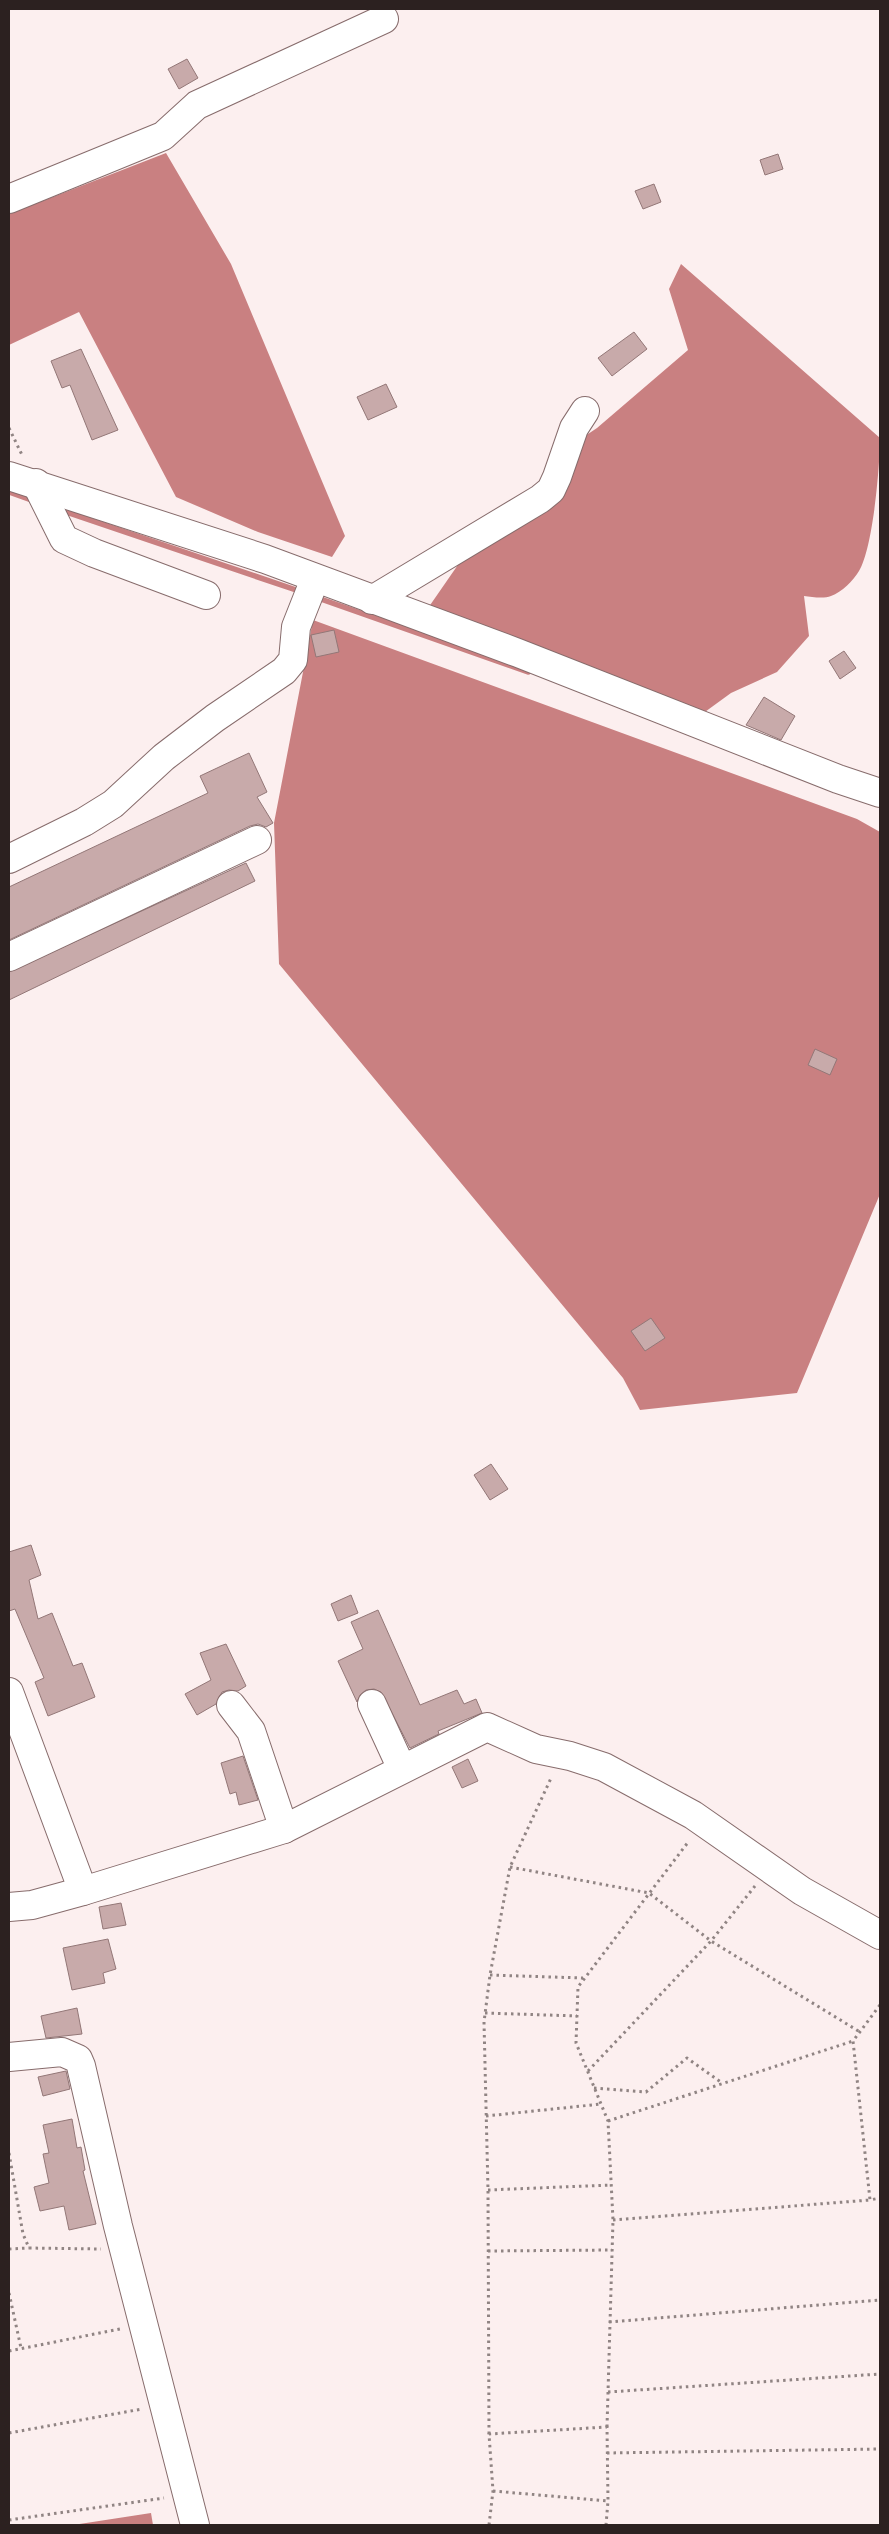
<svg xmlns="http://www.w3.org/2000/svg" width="889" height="2534" font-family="Poppins,sans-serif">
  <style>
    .water { fill: #c98081 }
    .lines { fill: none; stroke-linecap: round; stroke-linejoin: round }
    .stream { stroke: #c98081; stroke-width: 5.5 }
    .building { fill: #c8aaaa; stroke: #937777 }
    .minor-casing { stroke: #876c6c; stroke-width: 30 }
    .path { stroke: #908483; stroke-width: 3; stroke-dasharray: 2.5 4; stroke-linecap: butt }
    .minor { stroke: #fff; stroke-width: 28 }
  </style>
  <rect width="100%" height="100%" fill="#fcefef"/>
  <!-- water -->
  <g class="water">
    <polygon points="166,153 231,264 345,536 332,557 258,532 176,497 79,312 9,345 9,214"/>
    <path d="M681,264L880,438C880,466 873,548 859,571C853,581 842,592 831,596C824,599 812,597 804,596L809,636L777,672L731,693L698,717L426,611L462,559L585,436L597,428L688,350L669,289Z"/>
    <polygon points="313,620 857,819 880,832 880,1194 797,1393 640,1410 623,1378 279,964 274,823"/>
    <polygon points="151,2513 153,2525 73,2525"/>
  </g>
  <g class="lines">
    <!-- stream -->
    <g class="stream">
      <polyline points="9,492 34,501"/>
      <polyline points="60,510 302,592"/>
      <polyline points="315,597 528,672"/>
    </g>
  </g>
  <!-- building -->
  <g class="building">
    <polygon points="187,59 198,78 179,89 168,69"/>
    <polygon points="778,154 783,169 765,175 760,160"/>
    <polygon points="654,184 661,202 643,209 635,191"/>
    <polygon points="634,332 647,349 612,376 598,358"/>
    <polygon points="81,349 118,430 92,440 70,385 62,388 51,361"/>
    <polygon points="386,384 397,407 368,420 357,397"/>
    <polygon points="334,630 339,652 316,657 311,635"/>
    <polygon points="844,651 856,668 840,679 829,661"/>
    <polygon points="764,697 795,716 781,740 746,725"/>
    <polygon points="249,753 267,792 257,797 273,823 266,827 258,824 250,826 9,940 9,887 208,793 200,776"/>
    <polygon points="246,863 255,881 9,1000 9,972"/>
    <polygon points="815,1049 837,1059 830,1075 808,1065"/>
    <polygon points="651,1318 665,1338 645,1351 631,1331"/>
    <polygon points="491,1464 508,1489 490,1500 474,1475"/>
    <polygon points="31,1545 41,1575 29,1580 38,1619 52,1613 73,1666 82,1663 95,1697 48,1716 35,1682 44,1678 15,1609 9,1611 9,1552"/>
    <polygon points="351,1595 358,1613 338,1621 331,1604"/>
    <polygon points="378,1610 420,1705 457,1690 464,1704 476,1699 482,1713 438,1731 439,1734 410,1748 381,1692 374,1689 366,1690 360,1695 357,1702 338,1661 363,1649 351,1622"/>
    <polygon points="226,1644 246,1686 238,1691 229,1690 222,1692 216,1704 197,1715 185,1694 211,1680 200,1653"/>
    <polygon points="243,1756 258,1800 239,1805 236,1792 230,1794 221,1763"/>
    <polygon points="468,1759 478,1781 462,1788 452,1767"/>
    <polygon points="121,1903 126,1925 103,1929 99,1907"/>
    <polygon points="108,1939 116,1969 103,1973 105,1983 72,1990 63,1948"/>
    <polygon points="77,2008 82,2034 46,2038 41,2016"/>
    <polygon points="66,2071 70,2089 43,2096 38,2077"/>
    <polygon points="72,2119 77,2148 81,2147 85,2170 83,2171 96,2224 69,2230 64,2206 40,2211 34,2187 49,2183 43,2154 49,2153 43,2125"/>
  </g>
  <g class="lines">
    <defs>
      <g id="minor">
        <polyline points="9,199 163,136 197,105 384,19"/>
        <polyline points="9,476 265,559 518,653 838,779 880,793"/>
        <polyline points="36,483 64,539 94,553 206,595"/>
        <polyline points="372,600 540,499 551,490 557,477 574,428 585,411"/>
        <polyline points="9,859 84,822 113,804 164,757 215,718 284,671 293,660 296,627 315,579"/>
        <polyline points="9,957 257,840"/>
        <polyline points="9,1692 83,1891"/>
        <polyline points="372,1704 402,1769"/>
        <polyline points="231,1705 251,1731 284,1829"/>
        <polyline points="9,1907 32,1905 83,1891 284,1829 487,1727 536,1749 570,1756 604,1767 693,1815 802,1891 880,1935"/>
        <polyline points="9,2057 62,2052 78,2059 81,2066 118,2226 195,2525"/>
      </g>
    </defs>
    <!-- minor casing -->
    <use href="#minor" class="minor-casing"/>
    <!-- path -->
    <g class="path">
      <polyline points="9,428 23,457"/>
      <polyline points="510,1867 649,1893 711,1941 860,2032"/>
      <polyline points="490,1975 583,1978"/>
      <polyline points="880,2005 853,2041 870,2200 880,2198"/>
      <polyline points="485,2013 577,2016"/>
      <polyline points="588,2071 711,1941 755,1886"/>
      <polyline points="594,2088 646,2092 687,2058 722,2083"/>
      <polyline points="486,2116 601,2104"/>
      <polyline points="608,2121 853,2041"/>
      <polyline points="9,2153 23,2234 29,2248 101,2249"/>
      <polyline points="488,2190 611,2185"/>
      <polyline points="613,2220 870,2200"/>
      <polyline points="9,2249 29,2248"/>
      <polyline points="488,2251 612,2250"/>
      <polyline points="9,2293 21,2348"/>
      <polyline points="609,2322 880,2300"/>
      <polyline points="9,2351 120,2329"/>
      <polyline points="608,2392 880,2374"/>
      <polyline points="607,2427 613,2220 608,2121 576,2043 578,1987 689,1841"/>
      <polyline points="9,2433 142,2409"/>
      <polyline points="489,2434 488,2190 484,2022 490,1975 510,1867 552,1776"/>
      <polyline points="607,2453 880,2449"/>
      <polyline points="493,2491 608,2501"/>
      <polyline points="9,2520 164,2498"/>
      <polyline points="489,2525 493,2491 489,2434 607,2427 608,2501 606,2525"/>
    </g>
    <!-- minor -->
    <use href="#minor" class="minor"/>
  </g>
  <!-- border -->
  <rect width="889" height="2534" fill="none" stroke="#2c2120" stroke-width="20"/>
</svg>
